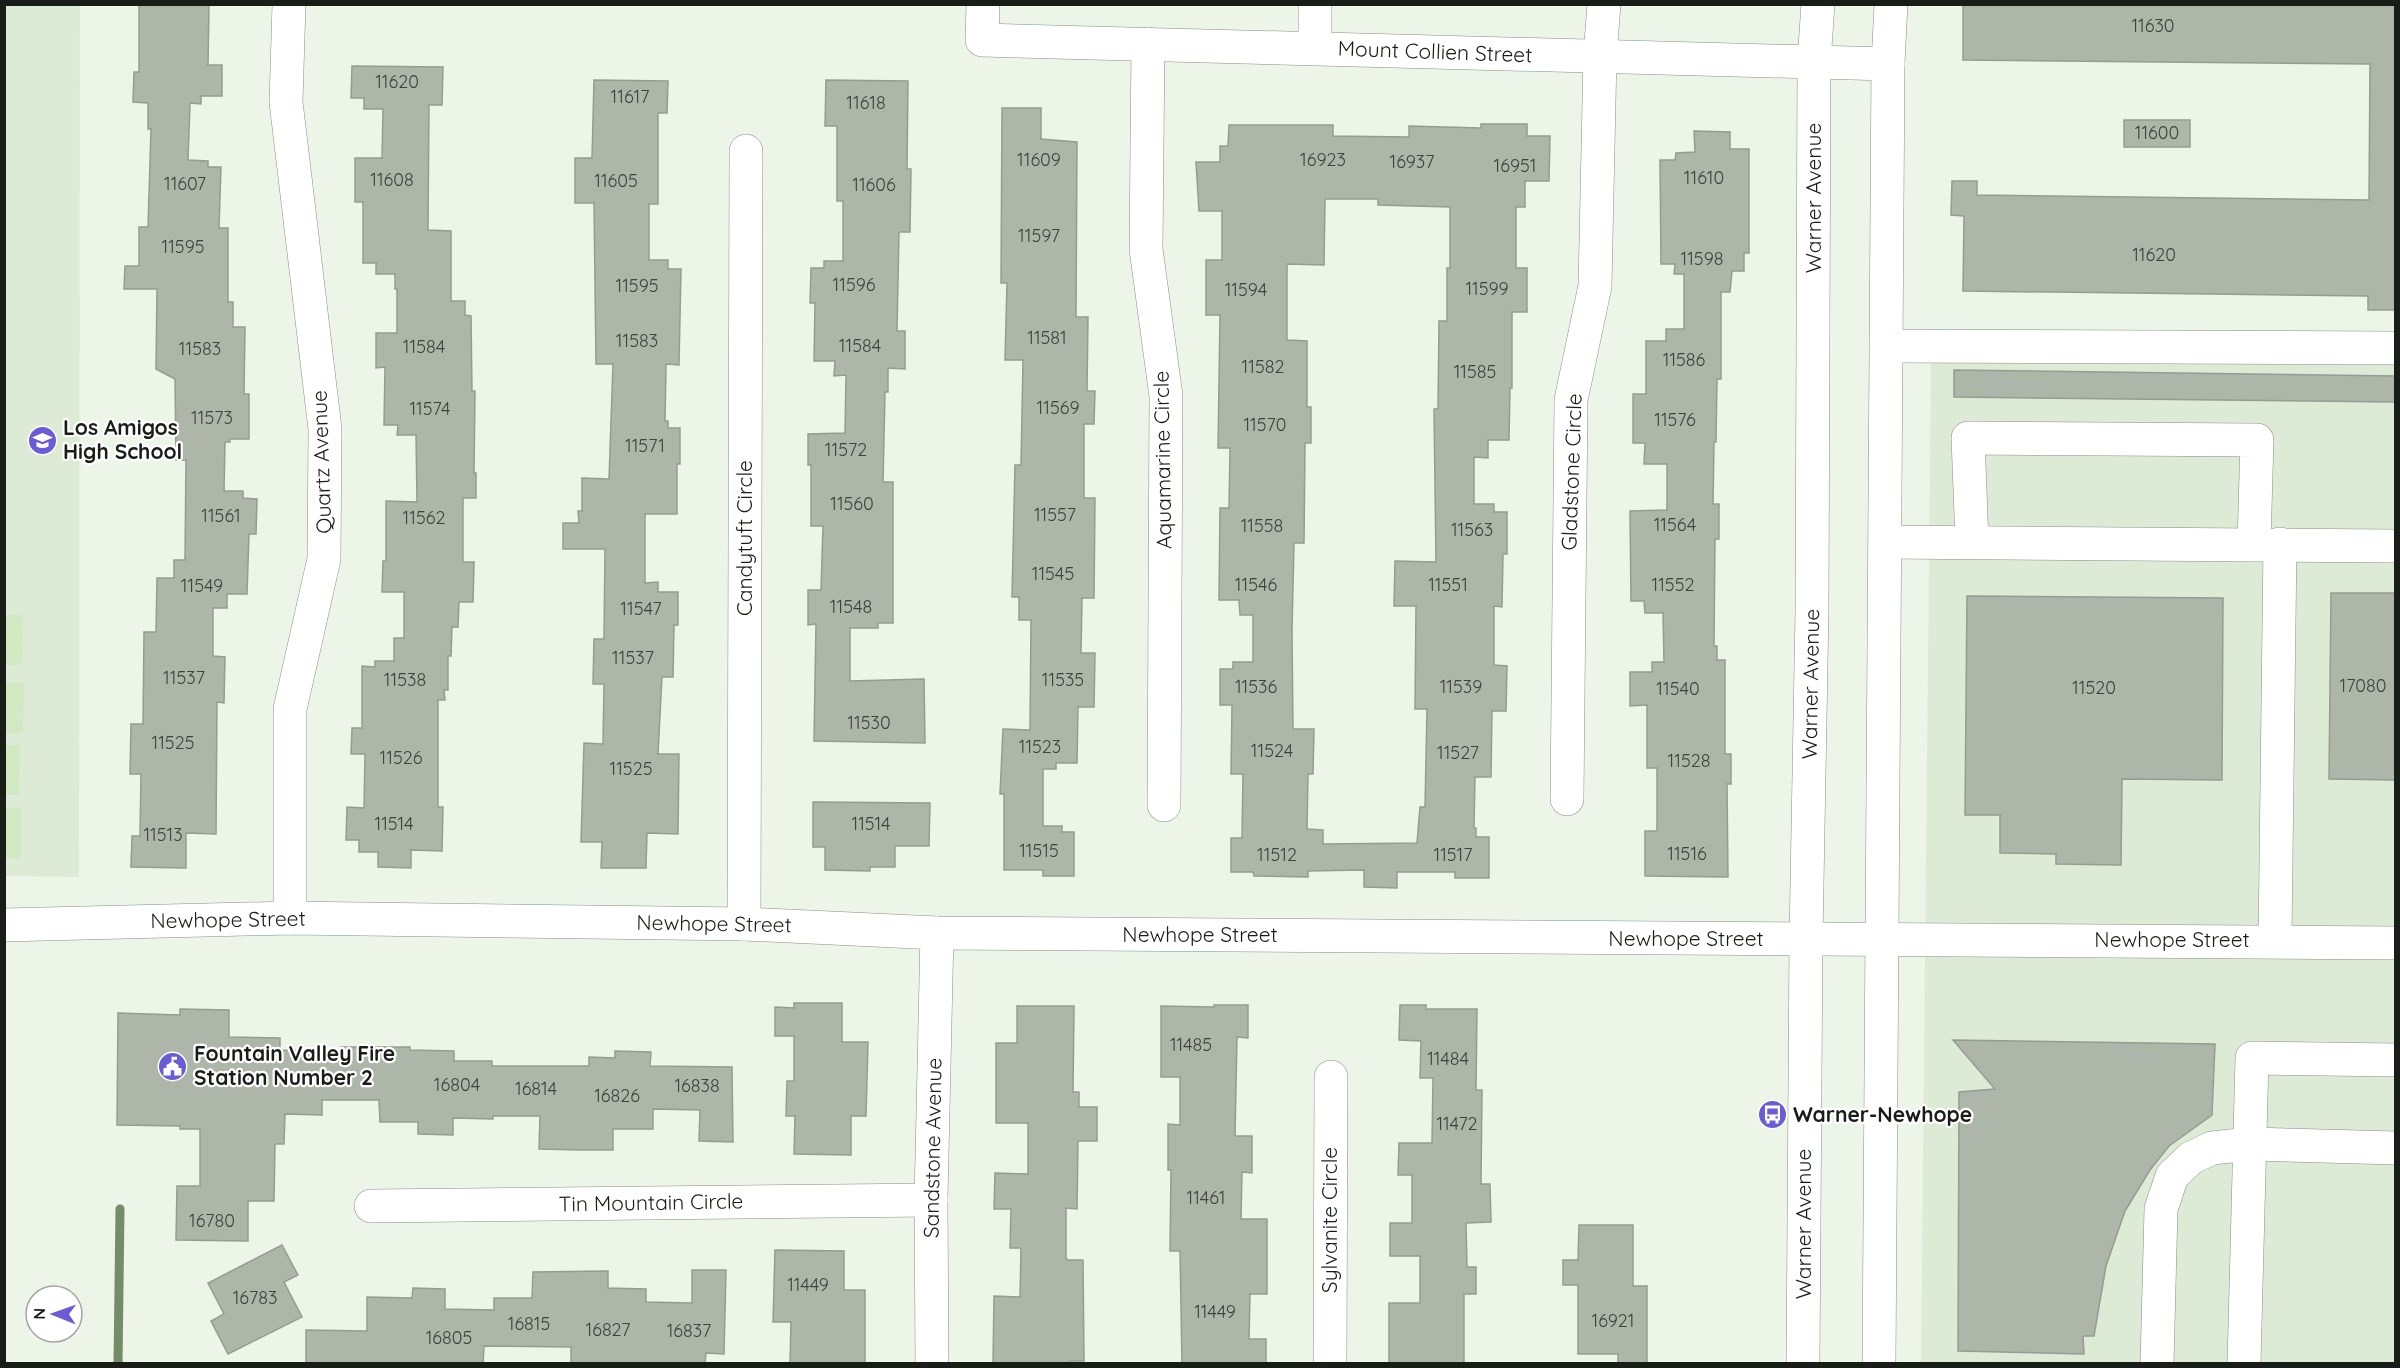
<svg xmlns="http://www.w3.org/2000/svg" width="2400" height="1368" font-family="Quicksand,sans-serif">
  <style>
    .built { fill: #ddead5 }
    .green { fill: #d1eac3 }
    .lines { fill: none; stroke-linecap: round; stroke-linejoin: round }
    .stream { stroke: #758d67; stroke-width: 9 }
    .building { fill: #adb6a8; stroke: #949d90; stroke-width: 1.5; fill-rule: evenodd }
    .minor-casing { stroke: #879083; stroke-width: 34 }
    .major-casing { stroke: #879083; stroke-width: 34 }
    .minor { stroke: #fff; stroke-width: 33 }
    .major { stroke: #fff; stroke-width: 33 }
    .labels { text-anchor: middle; stroke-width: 4.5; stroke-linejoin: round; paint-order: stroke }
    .number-label { font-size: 18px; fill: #3e433c }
    .street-label { font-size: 21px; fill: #191d18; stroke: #fff }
    .poi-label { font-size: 21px; font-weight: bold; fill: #191d18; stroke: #fff; text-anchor: start }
  </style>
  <rect width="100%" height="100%" fill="#ecf5e7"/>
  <!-- built -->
  <g class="built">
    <polygon points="5,5 80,5 79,877 5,876"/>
    <polygon points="1931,362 2395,365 2395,1363 1921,1364"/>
  </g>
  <!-- green -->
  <g class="green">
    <polygon points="5,615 23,615 22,665 5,665"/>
    <polygon points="5,683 24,683 23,733 5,733"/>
    <polygon points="5,745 20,745 19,795 5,795"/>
    <polygon points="5,808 21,809 21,859 5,858"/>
  </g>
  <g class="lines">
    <!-- stream -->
    <polyline class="stream" points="118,1364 120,1209"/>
  </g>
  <!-- building -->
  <g class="building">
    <polygon points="139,4 209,4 208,65 222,65 222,96 201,96 201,104 190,103 188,160 208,161 208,167 221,167 219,228 228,228 228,302 233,302 233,327 245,327 244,394 249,394 249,439 230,439 230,442 225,442 224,491 243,491 243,498 257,499 256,534 249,534 247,594 227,594 227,608 213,608 213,656 225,657 224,703 217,702 216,834 186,833 186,868 131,867 132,836 140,836 141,774 130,774 131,724 143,724 144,632 156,632 157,578 174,578 174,560 185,560 186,460 176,460 175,379 156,369 157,289 124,289 125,266 139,266 139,227 148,227 151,129 148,129 148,103 133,102 134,72 139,72"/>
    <polygon points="1968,4 2396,4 2396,310 2368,310 2368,296 1963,291 1964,216 1951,215 1952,181 1977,181 1977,195 2369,200 2370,64 1963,60 1963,6"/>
    <polygon points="352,66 443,67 442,105 429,105 428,230 451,231 451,301 465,301 465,315 471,316 472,391 475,391 474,473 476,473 476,498 463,498 463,562 474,562 473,602 459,602 458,627 452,627 451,656 448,656 448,690 444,690 445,700 438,700 438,807 443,807 442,851 411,850 411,868 378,867 378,852 359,852 359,840 346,840 347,807 364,808 365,754 351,754 352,728 362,728 362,666 375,667 375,661 394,661 394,638 404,638 404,592 382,592 383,561 386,561 386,501 417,502 416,435 397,435 398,425 384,425 385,367 376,368 376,333 397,333 397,289 395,289 395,274 376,274 376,263 363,263 363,202 355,202 355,158 382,158 383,109 364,109 364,98 351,98"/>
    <polygon points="594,80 668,81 667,113 658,113 658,204 649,204 649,260 668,260 668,269 681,269 679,365 666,364 665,421 668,421 668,428 680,428 680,464 677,464 677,514 645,514 645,583 658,582 658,592 678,592 678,625 674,625 673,677 662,677 658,754 679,754 678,834 647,833 646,868 601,868 602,842 581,842 584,743 603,744 604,684 593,684 594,639 604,639 605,549 563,549 563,523 579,523 578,511 582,511 582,478 609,479 613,364 596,364 594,203 575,203 575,158 592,158"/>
    <polygon points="826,80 908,81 907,169 911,169 910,232 899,232 897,331 905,331 905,369 888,368 888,392 885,392 883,482 893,482 893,623 878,623 878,628 850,628 850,681 924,679 925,743 814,741 816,624 808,625 808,590 821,590 823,526 811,526 811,465 808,465 808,434 845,433 846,375 834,376 835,361 814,361 815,303 810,303 811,268 824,268 824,261 843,261 843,201 837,201 837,126 825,126"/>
    <polygon points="1002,108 1041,108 1041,139 1077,142 1076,317 1088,317 1087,391 1095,391 1094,424 1084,424 1084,498 1095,498 1094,598 1082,598 1081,653 1095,653 1094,707 1078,707 1077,763 1056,763 1056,769 1043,769 1043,826 1062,826 1062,832 1074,832 1074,876 1043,876 1043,870 1004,870 1004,794 1000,794 1003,729 1030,730 1031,620 1019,620 1019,597 1012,597 1015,465 1021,465 1023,360 1005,360 1007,283 1001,283"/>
    <rect x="2124" y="120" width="66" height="27"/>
    <path d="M1481,124H1527V136H1550L1549,181H1525V207H1516V268H1527V312H1512V388H1510L1509,440H1488V458L1474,457V504H1494V512H1507V554H1503L1502,607L1494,606V665L1507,666L1506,711H1492L1491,777H1475L1474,828H1476V837H1489V878H1455V872H1397V888L1364,887V870L1308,871V877L1254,876L1253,872H1231V838H1242L1243,774H1231L1232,705H1220V669H1233V662H1253V615H1240L1239,600H1219L1220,508H1229L1230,448H1218L1220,315H1206V260H1222V211H1199L1196,162H1220V146H1228L1229,125H1333V136L1409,137V126L1481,128ZM1325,199H1378V205L1450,207V268H1447V321H1439L1438,409H1434L1436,562L1395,561L1394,606H1416L1415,709H1427L1425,807H1420L1417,843L1323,844V830L1307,829L1308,774H1313L1314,729H1293L1292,631L1294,543H1304L1305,443H1311V407H1307V341L1287,340V264L1324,265Z"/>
    <polygon points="1694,131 1730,132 1730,149 1749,149 1749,253 1744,253 1744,271 1732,271 1730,292 1721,292 1721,379 1717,379 1716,442 1714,442 1713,504 1719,504 1719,539 1715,539 1714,646 1717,646 1717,660 1725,660 1725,754 1731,754 1731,784 1727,784 1728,877 1645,876 1645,831 1657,831 1657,768 1647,768 1647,705 1630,706 1630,672 1652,672 1652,662 1664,662 1663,613 1645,613 1644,601 1631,601 1630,511 1667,510 1667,464 1644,464 1645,443 1633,443 1633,394 1646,394 1646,341 1666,341 1666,329 1684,329 1684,274 1674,274 1675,264 1661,264 1660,160 1675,160 1676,153 1695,152"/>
    <polygon points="1954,370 2396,376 2396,402 1954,397"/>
    <polygon points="2331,593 2396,593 2396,780 2329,779"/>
    <polygon points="1967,596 2223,598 2222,780 2122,779 2121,865 2056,864 2056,854 2000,853 2000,815 1965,815"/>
    <polygon points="813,802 930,803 929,846 895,846 895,867 870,867 870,871 825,870 825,847 813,847"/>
    <polygon points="794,1003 842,1003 842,1042 868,1042 866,1116 851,1116 851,1155 794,1154 795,1116 786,1116 787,1081 794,1081 794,1036 775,1036 775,1007 794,1008"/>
    <polygon points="1214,1005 1248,1005 1248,1038 1237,1037 1235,1136 1252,1136 1252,1173 1242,1172 1241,1219 1267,1219 1267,1294 1250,1294 1249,1339 1266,1339 1266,1364 1182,1364 1180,1251 1170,1251 1171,1170 1168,1170 1168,1124 1180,1125 1180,1077 1161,1077 1161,1006 1214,1007"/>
    <polygon points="1400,1005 1426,1005 1426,1009 1477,1009 1476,1090 1482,1090 1481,1184 1490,1184 1491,1222 1466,1223 1467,1267 1476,1267 1476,1294 1464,1294 1464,1364 1389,1364 1389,1303 1420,1303 1420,1256 1390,1256 1390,1223 1412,1223 1412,1175 1398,1175 1399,1143 1432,1143 1433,1078 1420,1078 1421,1041 1399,1040"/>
    <polygon points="1017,1006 1074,1006 1073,1092 1079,1092 1079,1107 1097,1107 1097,1141 1078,1141 1077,1209 1066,1208 1066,1258 1068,1260 1083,1260 1084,1361 1070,1361 1070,1364 993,1364 994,1296 1020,1297 1021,1248 1010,1248 1011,1209 994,1209 995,1173 1028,1174 1028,1123 996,1123 996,1043 1017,1043"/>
    <polygon points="180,1009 229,1010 229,1037 280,1038 280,1050 341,1051 341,1047 410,1047 410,1050 454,1051 454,1061 492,1061 492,1066 589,1066 589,1057 615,1058 615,1051 651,1052 650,1066 732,1067 733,1142 699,1141 700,1110 653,1109 653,1129 613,1129 613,1150 579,1150 539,1149 540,1116 493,1116 493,1119 453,1118 453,1135 418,1134 418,1122 380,1122 379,1100 322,1100 322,1115 285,1114 284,1144 275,1144 274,1201 248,1201 248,1241 176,1240 177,1186 200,1186 200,1129 180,1129 180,1126 117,1125 118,1013 180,1015"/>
    <polygon points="1953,1040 2215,1044 2212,1115 2169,1146 2150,1170 2125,1211 2106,1266 2094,1336 2083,1336 2084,1354 1958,1351 1959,1092 1995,1089"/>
    <polygon points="1579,1225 1633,1225 1633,1286 1647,1286 1647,1364 1618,1364 1618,1354 1578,1354 1578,1285 1563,1285 1563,1260 1578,1260"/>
    <polygon points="282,1245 298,1275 284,1282 302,1317 228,1354 211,1321 224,1314 208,1283"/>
    <polygon points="775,1250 844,1251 844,1290 865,1290 865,1364 790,1364 791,1322 773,1322"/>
    <polygon points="692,1270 726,1270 724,1354 706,1353 705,1364 571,1364 571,1347 484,1346 483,1364 306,1364 306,1330 367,1331 367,1297 412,1298 413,1288 445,1289 445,1309 494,1310 494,1298 532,1298 533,1272 608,1271 608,1288 646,1289 646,1302 692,1303"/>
  </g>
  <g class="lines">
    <defs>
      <g id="minor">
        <polyline points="289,4 286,102 325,429 324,559 290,709 290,918"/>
        <polyline points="983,4 982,40 1888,64"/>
        <polyline points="1148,44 1146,249 1166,396 1164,805"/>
        <polyline points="1315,48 1315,4"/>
        <polyline points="1887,346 2396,348"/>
        <polyline points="1886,542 2396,546"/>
        <polyline points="1972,542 1968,438 2257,440 2254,544"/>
        <polyline points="1567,799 1571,400 1595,286 1600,56 1604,4"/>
        <polyline points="744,924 746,151"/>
        <polyline points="4,925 290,918 744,924 937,933 2396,943"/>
        <polyline points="2275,940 2280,544"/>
        <polyline points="371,1206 931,1200"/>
        <polyline points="932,1364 931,1200 937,933"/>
        <polyline points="1330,1364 1331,1077"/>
        <polyline points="2157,1364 2161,1209 2172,1176 2191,1158 2212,1148 2250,1144 2396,1148"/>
        <polyline points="2244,1364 2252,1058 2396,1060"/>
      </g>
      <g id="major">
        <polyline points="1803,1364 1806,939 1812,610 1814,62 1818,4"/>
        <polyline points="1879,1364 1888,64 1891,4"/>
      </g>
    </defs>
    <!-- minor casing -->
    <use href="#minor" class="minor-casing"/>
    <!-- major casing -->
    <use href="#major" class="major-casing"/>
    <!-- minor -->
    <use href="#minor" class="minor"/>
    <!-- major -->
    <use href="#major" class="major"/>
  </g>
  <!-- icons -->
  <defs>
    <symbol id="school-disc" viewBox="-11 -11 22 22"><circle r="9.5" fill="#6a5cd6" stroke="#fff"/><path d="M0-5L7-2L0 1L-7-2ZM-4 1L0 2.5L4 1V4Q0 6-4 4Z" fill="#fff"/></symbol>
    <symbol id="civic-disc" viewBox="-11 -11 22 22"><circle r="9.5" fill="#6a5cd6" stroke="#fff"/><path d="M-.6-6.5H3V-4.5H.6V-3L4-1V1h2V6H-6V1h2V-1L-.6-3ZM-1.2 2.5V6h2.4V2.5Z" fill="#fff"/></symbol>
    <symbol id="bus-disc" viewBox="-11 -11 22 22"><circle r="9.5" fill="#6a5cd6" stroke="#fff"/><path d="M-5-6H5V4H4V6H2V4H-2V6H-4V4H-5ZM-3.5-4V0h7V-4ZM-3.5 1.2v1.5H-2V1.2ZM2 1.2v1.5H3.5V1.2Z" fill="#fff"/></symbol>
  </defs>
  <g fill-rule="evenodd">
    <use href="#school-disc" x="26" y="424" width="33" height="33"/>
    <use href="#civic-disc" x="156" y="1050" width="33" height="33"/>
    <use href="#bus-disc" x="1756" y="1098" width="33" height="33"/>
  </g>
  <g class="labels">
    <!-- number labels -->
    <g class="number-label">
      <text x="2153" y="32">11630</text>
      <text x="397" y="88">11620</text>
      <text x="630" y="103">11617</text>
      <text x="866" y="109">11618</text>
      <text x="2157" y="139">11600</text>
      <text x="1039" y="166">11609</text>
      <text x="1323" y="166">16923</text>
      <text x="1412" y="168">16937</text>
      <text x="1515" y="172">16951</text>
      <text x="1704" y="184">11610</text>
      <text x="392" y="186">11608</text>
      <text x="616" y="187">11605</text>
      <text x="185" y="190">11607</text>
      <text x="874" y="191">11606</text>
      <text x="1039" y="242">11597</text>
      <text x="183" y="253">11595</text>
      <text x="2154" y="261">11620</text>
      <text x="1702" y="265">11598</text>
      <text x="854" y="291">11596</text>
      <text x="637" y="292">11595</text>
      <text x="1487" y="295">11599</text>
      <text x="1246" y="296">11594</text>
      <text x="1047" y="344">11581</text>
      <text x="637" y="347">11583</text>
      <text x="860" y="352">11584</text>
      <text x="424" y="353">11584</text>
      <text x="200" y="355">11583</text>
      <text x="1684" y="366">11586</text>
      <text x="1263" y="373">11582</text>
      <text x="1475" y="378">11585</text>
      <text x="1058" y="414">11569</text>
      <text x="430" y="415">11574</text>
      <text x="212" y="424">11573</text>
      <text x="1675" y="426">11576</text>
      <text x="1265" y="431">11570</text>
      <text x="645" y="452">11571</text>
      <text x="846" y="456">11572</text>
      <text x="852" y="510">11560</text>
      <text x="1055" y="521">11557</text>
      <text x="221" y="522">11561</text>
      <text x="424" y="524">11562</text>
      <text x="1675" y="531">11564</text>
      <text x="1262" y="532">11558</text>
      <text x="1472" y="536">11563</text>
      <text x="1053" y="580">11545</text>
      <text x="1256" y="591">11546</text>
      <text x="1448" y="591">11551</text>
      <text x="1673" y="591">11552</text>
      <text x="202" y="592">11549</text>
      <text x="851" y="613">11548</text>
      <text x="641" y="615">11547</text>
      <text x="633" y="664">11537</text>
      <text x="184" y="684">11537</text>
      <text x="405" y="686">11538</text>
      <text x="1063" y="686">11535</text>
      <text x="2363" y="692">17080</text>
      <text x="1256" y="693">11536</text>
      <text x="1461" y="693">11539</text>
      <text x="2094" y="694">11520</text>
      <text x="1678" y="695">11540</text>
      <text x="869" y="729">11530</text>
      <text x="173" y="749">11525</text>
      <text x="1040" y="753">11523</text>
      <text x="1272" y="757">11524</text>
      <text x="1458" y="759">11527</text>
      <text x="401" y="764">11526</text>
      <text x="1689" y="767">11528</text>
      <text x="631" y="775">11525</text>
      <text x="394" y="830">11514</text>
      <text x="871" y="830">11514</text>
      <text x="163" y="841">11513</text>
      <text x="1039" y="857">11515</text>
      <text x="1687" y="860">11516</text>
      <text x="1277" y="861">11512</text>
      <text x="1453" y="861">11517</text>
      <text x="1191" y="1051">11485</text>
      <text x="1448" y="1065">11484</text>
      <text x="457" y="1091">16804</text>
      <text x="697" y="1092">16838</text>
      <text x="536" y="1095">16814</text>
      <text x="617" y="1102">16826</text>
      <text x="1457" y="1130">11472</text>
      <text x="1206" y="1204">11461</text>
      <text x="212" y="1227">16780</text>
      <text x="808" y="1291">11449</text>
      <text x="255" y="1304">16783</text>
      <text x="1215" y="1318">11449</text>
      <text x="1613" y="1327">16921</text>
      <text x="529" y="1330">16815</text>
      <text x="608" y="1336">16827</text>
      <text x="689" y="1337">16837</text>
      <text x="449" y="1344">16805</text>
    </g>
    <!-- street labels -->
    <g class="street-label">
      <text transform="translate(1435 52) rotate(2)" y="7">Mount Collien Street</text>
      <text transform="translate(1814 198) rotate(-90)" y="7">Warner Avenue</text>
      <text transform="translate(1163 460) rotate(-91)" y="7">Aquamarine Circle</text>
      <text transform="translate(322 462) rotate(-92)" y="7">Quartz Avenue</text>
      <text transform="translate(1572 472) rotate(-88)" y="7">Gladstone Circle</text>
      <text transform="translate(745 538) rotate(-90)" y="7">Candytuft Circle</text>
      <text transform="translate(1811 684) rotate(-89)" y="7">Warner Avenue</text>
      <text transform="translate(228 920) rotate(-1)" y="7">Newhope Street</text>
      <text transform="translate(714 924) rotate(1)" y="7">Newhope Street</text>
      <text x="1200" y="942">Newhope Street</text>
      <text x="1686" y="946">Newhope Street</text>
      <text x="2172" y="947">Newhope Street</text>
      <text transform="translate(933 1148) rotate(-89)" y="7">Sandstone Avenue</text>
      <text transform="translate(651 1203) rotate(-1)" y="7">Tin Mountain Circle</text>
      <text transform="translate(1330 1220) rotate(-90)" y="7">Sylvanite Circle</text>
      <text transform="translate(1804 1224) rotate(-90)" y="7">Warner Avenue</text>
    </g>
    <!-- poi labels -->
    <g class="poi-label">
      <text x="63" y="435">Los Amigos<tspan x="63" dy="24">High School</tspan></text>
      <text x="194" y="1061">Fountain Valley Fire<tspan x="194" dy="24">Station Number 2</tspan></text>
      <text x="1793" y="1122">Warner-Newhope</text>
    </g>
  </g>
  <!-- border -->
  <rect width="2400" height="1368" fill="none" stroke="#191d18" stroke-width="12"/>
  <!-- north arrow -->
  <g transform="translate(54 1314) rotate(271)"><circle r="28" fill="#ffffff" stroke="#a3a5a3" stroke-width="1.5"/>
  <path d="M0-4.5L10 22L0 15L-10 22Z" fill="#6a5cd6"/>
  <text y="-9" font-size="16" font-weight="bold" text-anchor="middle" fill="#191d18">N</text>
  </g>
</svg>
